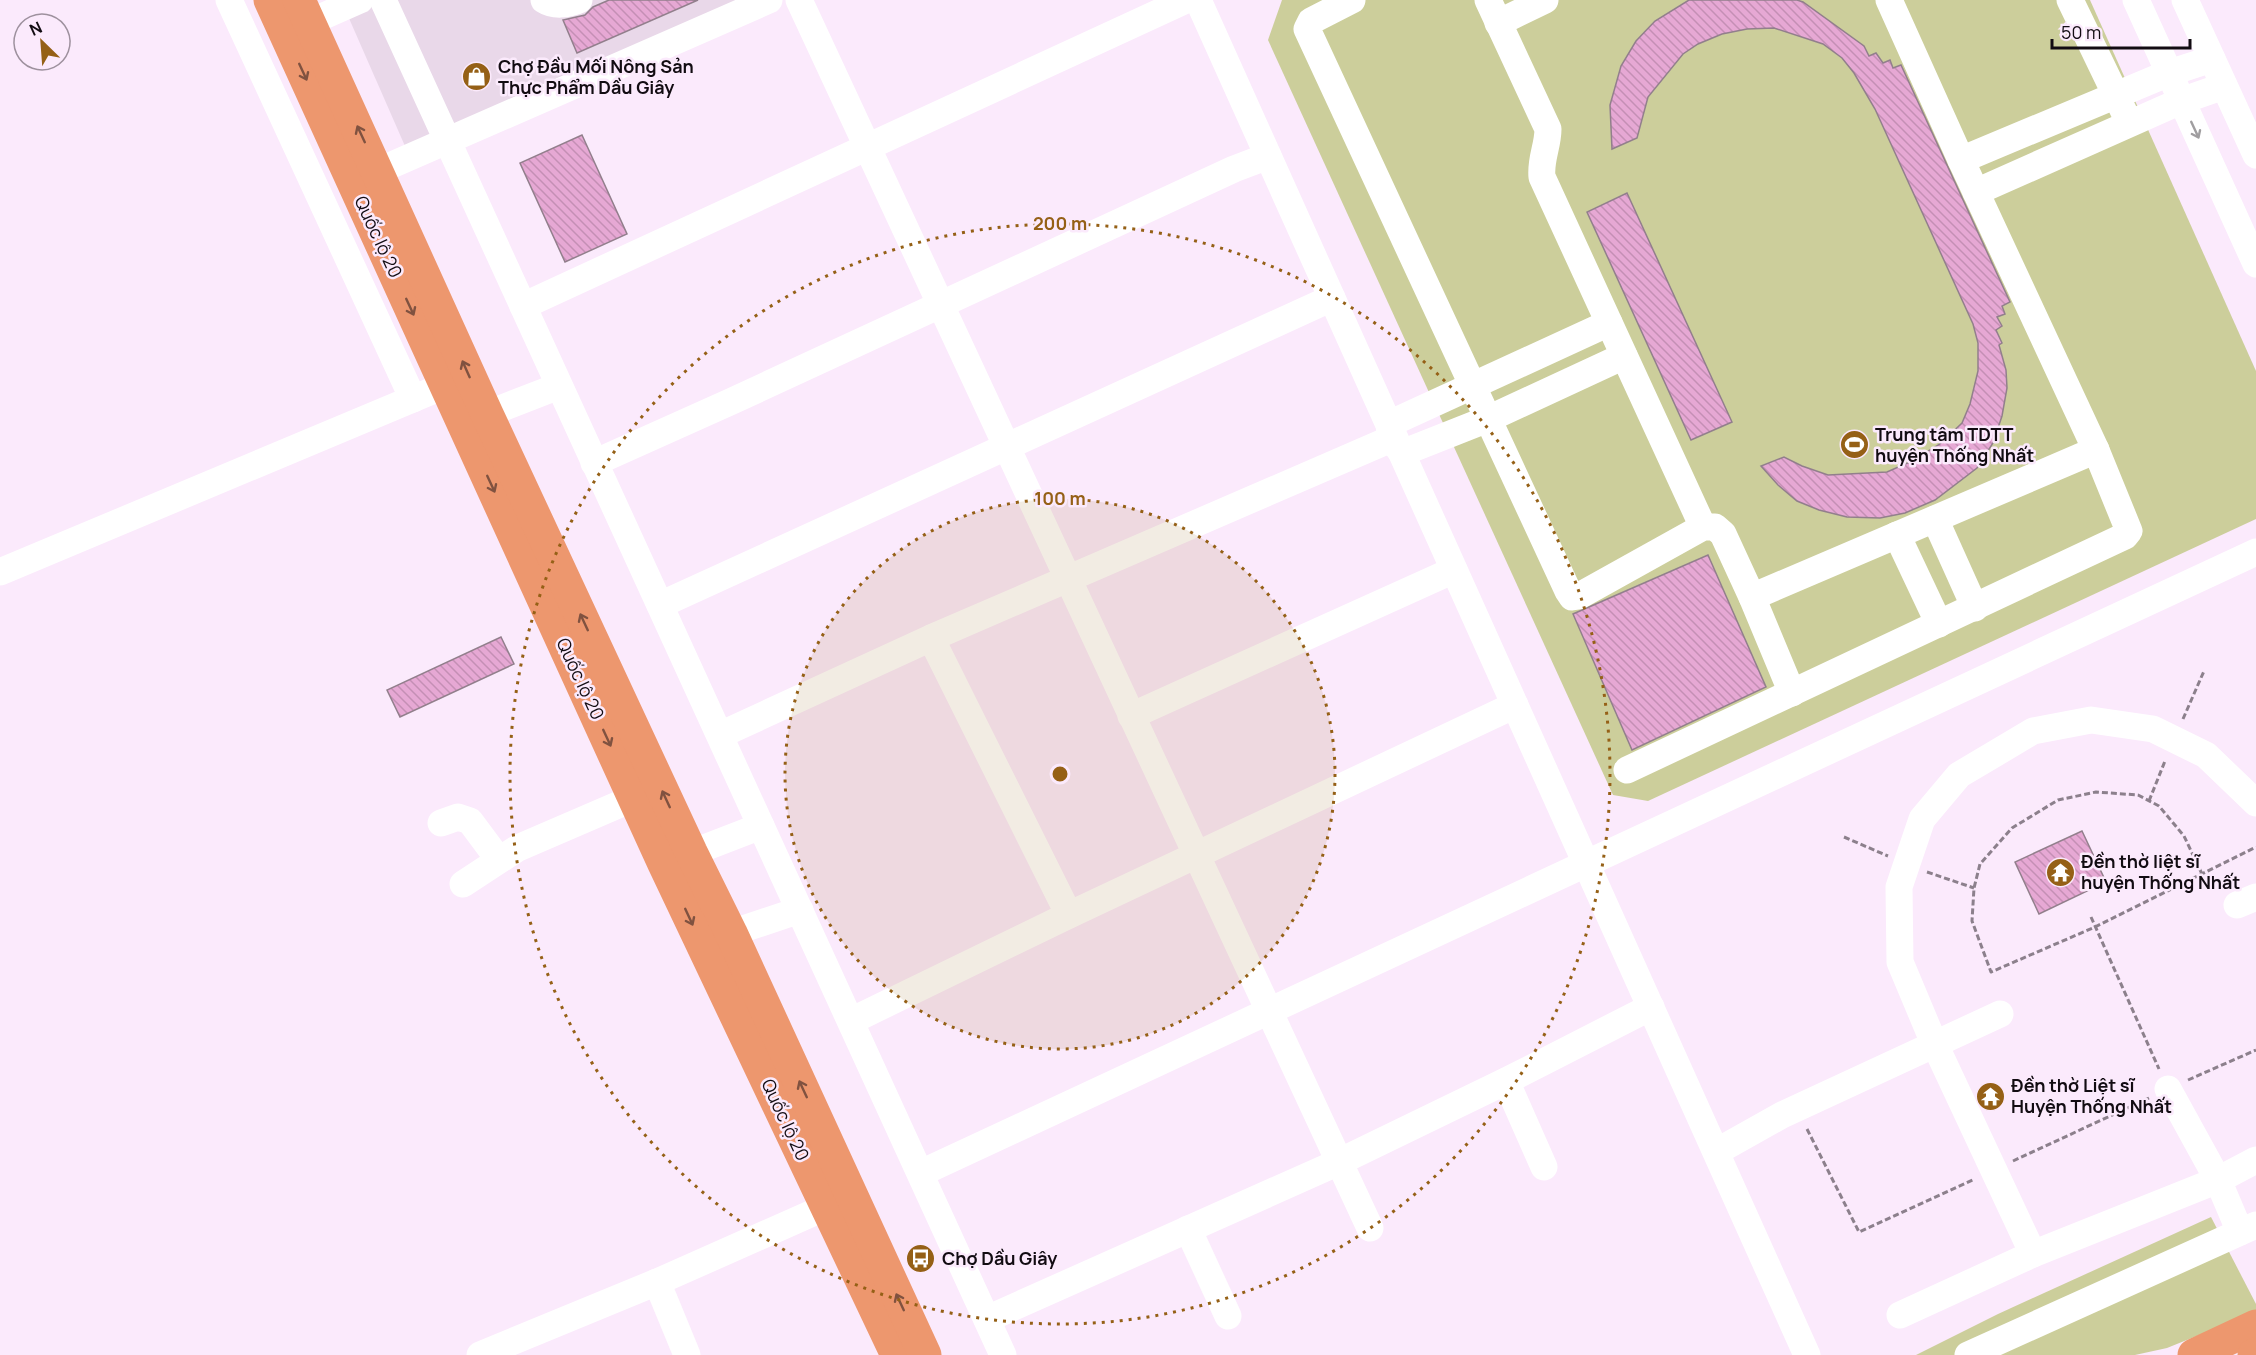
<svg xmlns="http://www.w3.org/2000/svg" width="2256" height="1355" font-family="Manrope,sans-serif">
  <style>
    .commercial { fill: #e9d8e9 }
    .grass { fill: #ccce9b }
    .building { fill: url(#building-back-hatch); stroke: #927f8c; stroke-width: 1.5 }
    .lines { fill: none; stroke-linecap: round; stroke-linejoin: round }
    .path { stroke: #8c808c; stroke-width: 3; stroke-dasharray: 6 3; stroke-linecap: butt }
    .minor { stroke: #fff; stroke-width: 27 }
    .highway { stroke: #ed976e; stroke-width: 33 }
    .oneway { stroke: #805240 }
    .oneway2 { stroke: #a09ea0 }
    .ring { fill: none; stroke: #956016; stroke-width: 3; stroke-dasharray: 3 6 }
    .labels { text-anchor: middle; stroke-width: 5; stroke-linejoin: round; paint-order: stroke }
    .poi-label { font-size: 18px; font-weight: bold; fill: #120c12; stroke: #fbeafc; text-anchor: start }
    .street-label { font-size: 18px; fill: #120c12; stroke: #fbeafc }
    .centre { fill: #956016; stroke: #fbeafc; stroke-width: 3 }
    .ring-label { font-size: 18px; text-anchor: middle; font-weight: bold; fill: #956016; stroke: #fbeafc; stroke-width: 5; stroke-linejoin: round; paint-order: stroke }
  </style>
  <defs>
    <pattern id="building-back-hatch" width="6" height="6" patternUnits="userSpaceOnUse" patternTransform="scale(1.5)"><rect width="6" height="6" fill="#e6a8d4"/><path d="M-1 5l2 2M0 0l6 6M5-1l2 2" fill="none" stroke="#c48fb5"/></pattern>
  </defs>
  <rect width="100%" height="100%" fill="#fbeafc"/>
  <!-- commercial -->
  <polygon class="commercial" points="341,0 753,0 408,153"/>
  <!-- grass -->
  <g class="grass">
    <polygon points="1282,0 2090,0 2256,371 2256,519 1648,801 1613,795 1268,40"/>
    <polygon points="2211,1217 2256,1304 2256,1312 2167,1348 2135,1355 1916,1355 1998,1314"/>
  </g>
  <!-- building -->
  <g class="building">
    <polygon points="609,0 698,0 577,53 563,20 585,15 593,7"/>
    <polygon points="1689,0 1797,0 1803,2 1864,46 1869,56 1876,53 1883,63 1890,60 1893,68 1901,65 2010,302 2002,306 2005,314 1997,317 2002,326 1996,330 2002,343 1999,345 2006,370 2007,388 2002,416 1993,443 1977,468 1935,500 1905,513 1880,518 1847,517 1819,510 1797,501 1778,485 1761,466 1784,457 1802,466 1828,475 1887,472 1912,461 1940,444 1962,423 1970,404 1978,371 1978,343 1973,324 1875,109 1854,73 1842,58 1823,44 1774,28 1747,29 1722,34 1698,44 1683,54 1648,97 1637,138 1612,149 1610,105 1621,66 1636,41 1655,21"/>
    <polygon points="582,135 627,234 565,262 520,163"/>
    <polygon points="1627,193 1732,422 1691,440 1587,212"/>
    <polygon points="1708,555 1766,687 1632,750 1573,614"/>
    <polygon points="501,637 514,664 400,717 387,690"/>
    <polygon points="2082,831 2106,882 2039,914 2015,862"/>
  </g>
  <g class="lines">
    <!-- path -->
    <g class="path">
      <polyline points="2183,719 2204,671"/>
      <polyline points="2149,801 2165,761"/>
      <polyline points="1844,837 1888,856"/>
      <polyline points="1927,872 1974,888"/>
      <polyline points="2202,874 2184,836 2159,806 2138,795 2096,792 2058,800 2012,828 1980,864 1974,888 1972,921 1991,972 2095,927 2256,847"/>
      <polyline points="2091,917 2159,1069"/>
      <polyline points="2188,1080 2256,1050"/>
      <polyline points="1807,1129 1859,1232 1975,1179"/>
      <polyline points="2013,1161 2149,1098"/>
    </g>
    <!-- minor -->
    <g class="minor">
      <polyline points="229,0 413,399"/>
      <polyline points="383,0 1003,1355"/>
      <path d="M544,0C553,6 568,5 579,0"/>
      <polyline points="799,0 1370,1228"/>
      <polyline points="1198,0 1807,1355"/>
      <polyline points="1352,0 1311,21 1307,29 1568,591 1572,597 1579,596 1703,527 1715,527 1723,534 1752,597 1792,693"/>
      <path d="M1488,0L1548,129C1548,146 1540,160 1542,177L1703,527"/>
      <polyline points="2070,0 2124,112"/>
      <polyline points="2136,0 2256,264"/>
      <polyline points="2185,0 2256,155"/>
      <polyline points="1498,23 1545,0"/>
      <polyline points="292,30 360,0"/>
      <polyline points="1961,160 2169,73 2212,59"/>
      <polyline points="378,171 769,0"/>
      <polyline points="1976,192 2181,101 2224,86"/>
      <polyline points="523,306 1186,0"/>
      <polyline points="1609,323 1389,424 1391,439 1402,453 1488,419 1624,356"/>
      <polyline points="487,414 559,386"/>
      <polyline points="594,463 730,402 1234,169 1268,156"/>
      <polyline points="1935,519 1975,608"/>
      <polyline points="1897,535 1939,624"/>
      <polyline points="0,572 446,385"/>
      <polyline points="1752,597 2096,450"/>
      <polyline points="660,605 1332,298"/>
      <polyline points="931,638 1069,915"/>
      <polyline points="1131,716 1454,570"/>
      <polyline points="720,735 931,638 1391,439"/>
      <polyline points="1627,770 2125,536 2129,531 2096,450 1961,160 1889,0"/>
      <polyline points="441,823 458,817 470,821 499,860"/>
      <polyline points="673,860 761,826"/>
      <polyline points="463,884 518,848 634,798"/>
      <polyline points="2237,905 2256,897"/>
      <polyline points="731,933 800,910"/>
      <polyline points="851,1021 1069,915 1515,705"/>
      <polyline points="1506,1081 1544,1167"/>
      <polyline points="2168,1089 2218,1180 2240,1232"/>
      <polyline points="1716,1152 1782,1115 2000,1014"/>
      <polyline points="921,1173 2256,552"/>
      <polyline points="1188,1229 1228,1316"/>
      <polyline points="2033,1254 1931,1036 1900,962 1899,887 1922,819 1959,775 2033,731 2091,720 2153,729 2206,755 2256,803"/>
      <polyline points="657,1282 687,1355"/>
      <polyline points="1900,1315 2033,1254 2218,1180 2256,1160"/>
      <polyline points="987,1319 1339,1162 1506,1081 1651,1007"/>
      <polyline points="480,1355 657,1282 826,1207"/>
      <polyline points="1968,1355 2256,1225"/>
    </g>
    <!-- highway -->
    <g class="highway">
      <polyline points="270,0 664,864 897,1355"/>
      <polyline points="299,0 487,414 691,852 731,933 925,1355"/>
      <polyline points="2194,1355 2256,1326"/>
      <polyline points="2254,1355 2256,1354"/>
    </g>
  </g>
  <!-- one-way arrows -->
  <defs><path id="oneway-shaft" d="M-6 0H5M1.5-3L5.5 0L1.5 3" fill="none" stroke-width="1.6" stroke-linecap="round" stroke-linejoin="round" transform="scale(1.5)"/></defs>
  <g class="oneway">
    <use href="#oneway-shaft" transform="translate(303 72) rotate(65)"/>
    <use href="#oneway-shaft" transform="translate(361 134) rotate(-115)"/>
    <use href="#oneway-shaft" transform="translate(410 307) rotate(65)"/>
    <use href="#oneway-shaft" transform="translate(466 369) rotate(-114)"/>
    <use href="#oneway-shaft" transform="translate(491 484) rotate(65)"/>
    <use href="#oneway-shaft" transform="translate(584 622) rotate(-115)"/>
    <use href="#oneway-shaft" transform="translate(607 738) rotate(65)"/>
    <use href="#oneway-shaft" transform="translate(666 799) rotate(-115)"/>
    <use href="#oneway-shaft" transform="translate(689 917) rotate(65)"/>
    <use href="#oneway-shaft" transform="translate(803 1089) rotate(-115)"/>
    <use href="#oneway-shaft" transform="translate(900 1302) rotate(-115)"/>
  </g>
  <use class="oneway2" href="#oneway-shaft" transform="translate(2195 130) rotate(65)"/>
  <!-- distance rings -->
  <circle cx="1060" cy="774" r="275" fill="#956016" fill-opacity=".12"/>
  <g class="ring">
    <circle cx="1060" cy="774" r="275"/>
    <circle cx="1060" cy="774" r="550"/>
  </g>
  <!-- icons -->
  <defs>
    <symbol id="shop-disc" viewBox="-11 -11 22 22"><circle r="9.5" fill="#956016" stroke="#fbeafc"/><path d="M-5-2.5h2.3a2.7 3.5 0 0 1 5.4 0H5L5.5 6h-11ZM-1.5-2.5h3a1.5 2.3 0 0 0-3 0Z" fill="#fff"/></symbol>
    <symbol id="stadium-disc" viewBox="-11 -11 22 22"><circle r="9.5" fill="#956016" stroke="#fbeafc"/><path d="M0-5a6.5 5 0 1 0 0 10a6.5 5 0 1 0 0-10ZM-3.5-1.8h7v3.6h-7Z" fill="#fff"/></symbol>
    <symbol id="temple-disc" viewBox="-11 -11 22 22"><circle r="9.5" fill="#956016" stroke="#fbeafc"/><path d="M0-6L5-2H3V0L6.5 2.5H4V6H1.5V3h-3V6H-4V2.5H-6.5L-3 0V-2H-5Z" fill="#fff"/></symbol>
    <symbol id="bus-disc" viewBox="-11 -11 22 22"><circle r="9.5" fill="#956016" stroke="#fbeafc"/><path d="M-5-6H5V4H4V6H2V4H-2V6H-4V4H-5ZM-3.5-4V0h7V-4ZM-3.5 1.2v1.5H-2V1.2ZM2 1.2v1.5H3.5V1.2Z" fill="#fff"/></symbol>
  </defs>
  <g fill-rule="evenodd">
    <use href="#shop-disc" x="460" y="60" width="33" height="33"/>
    <use href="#stadium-disc" x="1838" y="428" width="33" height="33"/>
    <use href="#temple-disc" x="2044" y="856" width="33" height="33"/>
    <use href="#temple-disc" x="1974" y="1080" width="33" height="33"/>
    <use href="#bus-disc" x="904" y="1242" width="33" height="33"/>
  </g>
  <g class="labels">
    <!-- poi labels -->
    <g class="poi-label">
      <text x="498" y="73">Chợ Đầu Mối Nông Sản<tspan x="498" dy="21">Thực Phẩm Dầu Giây</tspan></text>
      <text x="1875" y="441">Trung tâm TDTT<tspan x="1875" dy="21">huyện Thống Nhất</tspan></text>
      <text x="2081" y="868">Đền thờ liệt sĩ<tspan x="2081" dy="21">huyện Thống Nhất</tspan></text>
      <text x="2011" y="1092">Đền thờ Liệt sĩ<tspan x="2011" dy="21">Huyện Thống Nhất</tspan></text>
      <text x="942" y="1265">Chợ Dầu Giây</text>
    </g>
    <!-- street labels -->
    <g class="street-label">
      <text transform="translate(378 237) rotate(65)" y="6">Quốc lộ 20</text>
      <text transform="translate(580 679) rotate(65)" y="6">Quốc lộ 20</text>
      <text transform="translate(785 1120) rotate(65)" y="6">Quốc lộ 20</text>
    </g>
  </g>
  <circle cx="1060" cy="774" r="9" class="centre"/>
  <g class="ring-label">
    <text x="1060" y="230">200 m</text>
    <text x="1060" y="505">100 m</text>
  </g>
  <!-- north arrow -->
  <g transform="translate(42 42) rotate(335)"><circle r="28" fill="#fbeafc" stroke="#9e919e" stroke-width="1.5"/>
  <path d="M0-4.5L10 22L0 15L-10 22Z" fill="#956016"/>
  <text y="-9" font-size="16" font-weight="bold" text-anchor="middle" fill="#120c12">N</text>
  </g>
  <!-- scale -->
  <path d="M2052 39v9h138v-9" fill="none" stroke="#120c12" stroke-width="3"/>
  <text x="2061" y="39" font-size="18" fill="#120c12" stroke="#fbeafc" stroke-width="4.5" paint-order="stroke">50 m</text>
</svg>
